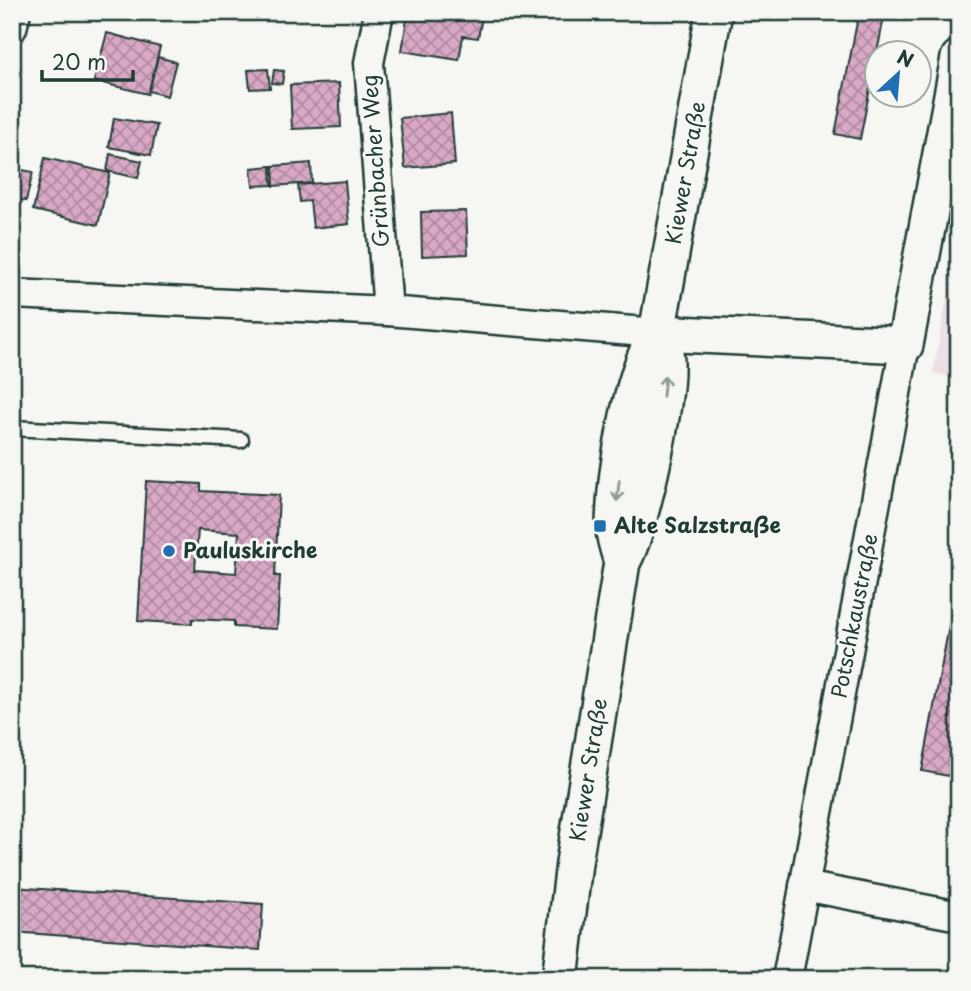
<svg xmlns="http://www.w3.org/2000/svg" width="971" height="991" font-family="'Playpen Sans',sans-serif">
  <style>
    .built { fill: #eddfe4 }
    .building { fill: url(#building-cross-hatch); stroke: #1f3d34; stroke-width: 2; fill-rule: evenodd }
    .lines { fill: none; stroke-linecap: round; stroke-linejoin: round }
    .service-casing { stroke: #1f3d34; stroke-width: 19 }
    .minor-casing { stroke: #1f3d34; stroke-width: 33 }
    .tertiary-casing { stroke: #1f3d34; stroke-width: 40 }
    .service { stroke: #f6f6f2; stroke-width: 14 }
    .minor { stroke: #f6f6f2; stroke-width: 28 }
    .tertiary { stroke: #f6f6f2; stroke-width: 35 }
    .oneway { stroke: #8a9a93 }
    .poi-dot { fill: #1f6fb2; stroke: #f6f6f2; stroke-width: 2.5 }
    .labels { text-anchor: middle; stroke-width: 6; stroke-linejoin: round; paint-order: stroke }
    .street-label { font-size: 21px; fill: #1f3d34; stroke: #f6f6f2 }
    .poi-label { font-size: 21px; font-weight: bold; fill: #1f3d34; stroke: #f6f6f2; text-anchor: start }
  </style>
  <defs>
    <pattern id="building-cross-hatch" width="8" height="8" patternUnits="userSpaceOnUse" patternTransform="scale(1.75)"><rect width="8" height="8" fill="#d9a8c5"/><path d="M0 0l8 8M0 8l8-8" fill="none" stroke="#af8aa1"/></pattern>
  </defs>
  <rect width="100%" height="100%" fill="#f6f6f2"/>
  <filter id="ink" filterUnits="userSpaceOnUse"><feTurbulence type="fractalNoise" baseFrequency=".0143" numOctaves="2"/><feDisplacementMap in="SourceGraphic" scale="14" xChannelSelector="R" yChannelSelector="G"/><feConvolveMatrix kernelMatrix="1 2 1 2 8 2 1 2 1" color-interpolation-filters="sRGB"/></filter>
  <g filter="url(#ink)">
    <!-- built -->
    <polygon class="built" points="959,234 959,378 933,373"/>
    <!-- building -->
    <g class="building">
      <polygon points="408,12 483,12 478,38 463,36 459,60 402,51"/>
      <polygon points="859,12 885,12 860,139 835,134"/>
      <polygon points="107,33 160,47 148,94 94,81"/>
      <polygon points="158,57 176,62 167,96 149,91"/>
      <polygon points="268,69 270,88 250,89 248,70"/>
      <polygon points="274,70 284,71 282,84 272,83"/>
      <polygon points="339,83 341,127 292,129 290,85"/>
      <polygon points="451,113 455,164 405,168 400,118"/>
      <polygon points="114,118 157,125 151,155 109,147"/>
      <polygon points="110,154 142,161 138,178 107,171"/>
      <polygon points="45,158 110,173 98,225 33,210"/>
      <polygon points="311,163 312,183 274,186 273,166"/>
      <polygon points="271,166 272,185 253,186 251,168"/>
      <polygon points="12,168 33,172 26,201 16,199 13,212"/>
      <polygon points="345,181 349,224 313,228 310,201 300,202 298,185"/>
      <polygon points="466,211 468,254 422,256 421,212"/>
      <path d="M146,481L201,484V491L279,495L275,576H280L277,629L234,627V621L192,619V624L138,621ZM198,530L239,533L236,573L195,570Z"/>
      <polygon points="959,572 959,778 922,771"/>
      <polygon points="12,887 263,904 260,950 12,932"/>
    </g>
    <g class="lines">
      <defs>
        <polyline id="service" points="12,428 241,440"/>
        <g id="minor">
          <polyline points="379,12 369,63 388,311"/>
          <polyline points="12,28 16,12"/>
          <polyline points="12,294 388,311 657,333"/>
          <polyline points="804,886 959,916"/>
          <polyline points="787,979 905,345"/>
        </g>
        <g id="tertiary">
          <polyline points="657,333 905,345 959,58"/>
          <path d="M623,560C641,530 672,387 665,353C663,347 659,339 657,333"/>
          <path d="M560,979L574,863L622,562C619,552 615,541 614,530C614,477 630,378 657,333L714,12"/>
        </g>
      </defs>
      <!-- service casing -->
      <use href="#service" class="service-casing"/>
      <!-- minor casing -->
      <use href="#minor" class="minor-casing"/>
      <!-- tertiary casing -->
      <use href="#tertiary" class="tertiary-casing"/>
      <!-- service -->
      <use href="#service" class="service"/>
      <!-- minor -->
      <use href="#minor" class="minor"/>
      <!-- tertiary -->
      <use href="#tertiary" class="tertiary"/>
    </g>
    <!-- one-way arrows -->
    <defs><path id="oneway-shaft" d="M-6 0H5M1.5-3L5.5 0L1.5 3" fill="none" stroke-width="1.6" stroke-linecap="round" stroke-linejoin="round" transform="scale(1.75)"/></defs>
    <g class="oneway">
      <use href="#oneway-shaft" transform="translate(664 386) rotate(-84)"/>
      <use href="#oneway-shaft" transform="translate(618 491) rotate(97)"/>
    </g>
  </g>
  <!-- markers -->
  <g class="poi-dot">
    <rect x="593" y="519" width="14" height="14" rx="3.5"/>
    <circle cx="169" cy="551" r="7"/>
  </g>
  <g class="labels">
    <!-- street labels -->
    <g class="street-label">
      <text transform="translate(376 161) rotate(-94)" y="7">Grünbacher Weg</text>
      <text transform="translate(686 173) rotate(-80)" y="7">Kiewer Straße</text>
      <text transform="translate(855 616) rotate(-79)" y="7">Potschkaustraße</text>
      <text transform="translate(589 770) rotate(-81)" y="7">Kiewer Straße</text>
    </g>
    <!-- poi labels -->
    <g class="poi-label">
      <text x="614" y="533">Alte Salzstraße</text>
      <text x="183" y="558">Pauluskirche</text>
    </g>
  </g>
  <!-- margin -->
  <rect width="971" height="991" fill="none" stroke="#f6f6f2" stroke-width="42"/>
  <rect x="21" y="21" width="929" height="949" fill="none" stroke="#1f3d34" stroke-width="2.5" filter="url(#ink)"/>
  <!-- north arrow -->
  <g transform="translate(898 74) rotate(26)"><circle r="33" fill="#f6f6f2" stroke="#a0aca6" stroke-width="2"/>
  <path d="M0-5L12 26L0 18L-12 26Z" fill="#1f6fb2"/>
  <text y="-10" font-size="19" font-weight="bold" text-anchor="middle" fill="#1f3d34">N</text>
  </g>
  <!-- scale -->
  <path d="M42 70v10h91v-10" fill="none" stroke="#1f3d34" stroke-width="3.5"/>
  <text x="52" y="70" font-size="21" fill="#1f3d34" stroke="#f6f6f2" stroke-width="5" paint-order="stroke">20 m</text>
</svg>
